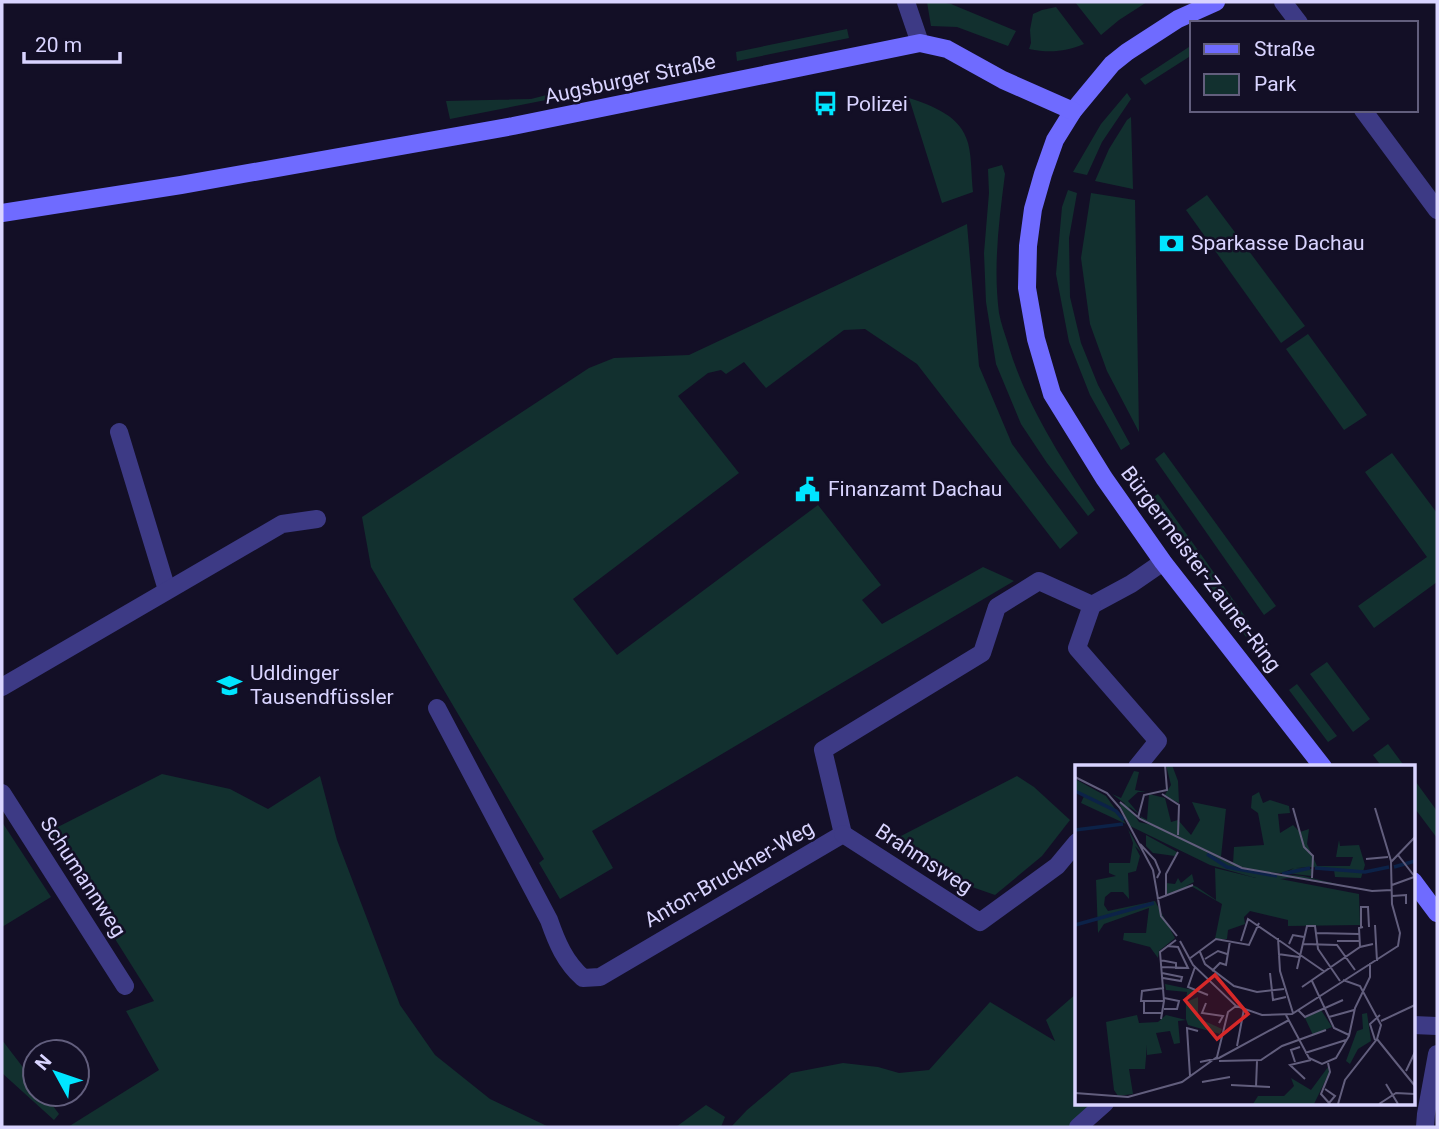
<svg xmlns="http://www.w3.org/2000/svg" width="1439" height="1129" font-family="Roboto,sans-serif">
  <style>
    .green { fill: #12302f }
    .lines { fill: none; stroke-linecap: round; stroke-linejoin: round }
    .street { stroke: #3d3a85; stroke-width: 18 }
    .secondary { stroke: #6f6bff; stroke-width: 18 }
    .labels { text-anchor: middle; stroke-width: 5; stroke-linejoin: round; paint-order: stroke }
    .street-label { font-size: 21px; fill: #d9d4ff; stroke: #130f26 }
    .poi-label { font-size: 21px; fill: #d9d4ff; stroke: #130f26; text-anchor: start }
    .inset-river { fill: none; stroke: #0c2248; stroke-width: 3.5 }
    .inset-road { fill: none; stroke: #625e7d; stroke-width: 2 }
    .view { fill: #d62828; fill-opacity: 0.15; stroke: #d62828; stroke-width: 3.5 }
    .inset-edge { fill: none; stroke: #d9d4ff; stroke-width: 3.5 }
  </style>
  <rect width="100%" height="100%" fill="#130f26"/>
  <!-- green -->
  <g class="green">
    <polygon points="927,2 941,2 951,4 1016,31 1008,46 957,27 931,26"/>
    <polygon points="1075,2 1147,2 1119,20 1101,35"/>
    <path d="M1056,7L1084,44C1065,52 1049,53 1029,49L1031,43L1030,30L1033,14L1042,10Z"/>
    <polygon points="847,29 849,38 737,61 736,52"/>
    <polygon points="1192,45 1192,55 1145,85 1140,79"/>
    <polygon points="625,75 627,84 450,119 446,101 531,99"/>
    <polygon points="1127,93 1131,99 1102,142 1087,175 1073,172 1101,124"/>
    <path d="M909,98C933,106 961,116 968,143C972,158 971,176 973,192L942,203Z"/>
    <polygon points="1131,117 1133,189 1095,181 1109,149 1127,120"/>
    <path d="M1002,165L1005,174C999,220 993,267 999,313C1001,324 1005,334 1008,344C1026,405 1061,458 1095,510L1088,516L1047,463L1021,424L996,364L986,302L984,253L989,193L988,169Z"/>
    <polygon points="1068,190 1077,193 1069,238 1070,297 1081,343 1098,385 1130,444 1121,450 1090,395 1069,342 1056,274 1062,207"/>
    <polygon points="1091,193 1135,200 1139,432 1107,371 1090,324 1081,258"/>
    <polygon points="1207,195 1305,326 1281,343 1186,210"/>
    <polygon points="967,224 979,366 1012,444 1078,533 1060,549 917,364 865,329 844,330 766,388 744,362 726,374 721,370 708,373 678,396 739,473 573,599 617,655 818,505 881,585 862,600 882,624 983,567 1014,581 592,831 613,868 560,899 539,863 544,859 371,567 362,517 589,368 614,358 689,355"/>
    <polygon points="1308,334 1367,415 1344,430 1286,349"/>
    <polygon points="1164,452 1276,606 1264,615 1155,459"/>
    <polygon points="1392,453 1437,513 1437,582 1374,628 1358,606 1427,557 1365,472"/>
    <polygon points="1158,494 1254,629 1246,637 1149,500"/>
    <polygon points="1327,662 1370,719 1353,732 1310,674"/>
    <polygon points="1297,684 1337,736 1328,742 1289,690"/>
    <polygon points="1388,744 1405,767 1382,767 1373,755"/>
    <polygon points="162,774 230,789 268,809 320,776 337,840 400,1005 435,1055 490,1099 549,1127 68,1127 159,1070 126,1011 154,1001 48,832"/>
    <polygon points="1017,776 1034,787 1070,820 1042,856 995,895 955,881 921,861 899,837"/>
    <polygon points="1413,778 1437,811 1437,838 1413,806"/>
    <polygon points="2,822 51,897 2,927"/>
    <polygon points="1077,993 1077,1103 1092,1103 1070,1127 731,1127 747,1110 791,1073 843,1063 878,1067 899,1073 929,1070 990,1002 1055,1041 1046,1020"/>
    <polygon points="2,1040 35,1083 35,1094 44,1094 59,1114 54,1120 2,1073"/>
    <polygon points="706,1105 725,1117 721,1127 676,1127"/>
  </g>
  <g class="lines">
    <!-- street -->
    <g class="street">
      <polyline points="906,2 920,43"/>
      <polyline points="1283,2 1299,23"/>
      <polyline points="1363,110 1437,210"/>
      <polyline points="119,432 167,590"/>
      <polyline points="1092,605 1131,584 1163,562"/>
      <polyline points="2,687 282,524 317,519"/>
      <path d="M437,708L549,920C557,943 565,962 583,978L600,977L843,834L823,750L982,653L997,607L1039,581L1092,605L1077,648L1158,741L1137,767"/>
      <polyline points="2,793 125,986"/>
      <polyline points="843,834 980,922 1057,866 1077,842"/>
      <polyline points="1413,1025 1437,1026"/>
      <polyline points="1078,1127 1105,1103"/>
      <polyline points="1425,1127 1426,1114 1437,1054"/>
    </g>
    <!-- secondary -->
    <g class="secondary">
      <polyline points="1216,2 1178,19 1127,52 1112,64 1073,111 1055,140 1043,174 1033,209 1028,246 1027,288 1036,339 1052,394 1104,478 1163,562 1323,767"/>
      <polyline points="2,213 181,185 513,126 920,43 947,49 1003,80 1073,111"/>
      <polyline points="1413,881 1437,913"/>
    </g>
  </g>
  <!-- icons -->
  <defs>
    <symbol id="bus-bare" viewBox="-9 -9 18 18"><path d="M-5-6H5V4H4V6H2V4H-2V6H-4V4H-5ZM-3.5-4V0h7V-4ZM-3.5 1.2v1.5H-2V1.2ZM2 1.2v1.5H3.5V1.2Z" fill="#00e5ff" stroke="#130f26" stroke-width="2.5" paint-order="stroke"/></symbol>
    <symbol id="bank-bare" viewBox="-9 -9 18 18"><path d="M-6-4H6V4H-6ZM0-2.3a2.3 2.3 0 1 0 0 4.6a2.3 2.3 0 1 0 0-4.6Z" fill="#00e5ff" stroke="#130f26" stroke-width="2.5" paint-order="stroke"/></symbol>
    <symbol id="civic-bare" viewBox="-9 -9 18 18"><path d="M-.6-6.5H3V-4.5H.6V-3L4-1V1h2V6H-6V1h2V-1L-.6-3ZM-1.2 2.5V6h2.4V2.5Z" fill="#00e5ff" stroke="#130f26" stroke-width="2.5" paint-order="stroke"/></symbol>
    <symbol id="school-bare" viewBox="-9 -9 18 18"><path d="M0-5L7-2L0 1L-7-2ZM-4 1L0 2.5L4 1V4Q0 6-4 4Z" fill="#00e5ff" stroke="#130f26" stroke-width="2.5" paint-order="stroke"/></symbol>
  </defs>
  <g fill-rule="evenodd">
    <use href="#bus-bare" x="808" y="86" width="35" height="35"/>
    <use href="#bank-bare" x="1154" y="226" width="35" height="35"/>
    <use href="#civic-bare" x="790" y="472" width="35" height="35"/>
    <use href="#school-bare" x="212" y="668" width="35" height="35"/>
  </g>
  <g class="labels">
    <!-- street labels -->
    <g class="street-label">
      <text transform="translate(630 79) rotate(-12)" y="7">Augsburger Straße</text>
      <text transform="translate(1201 569) rotate(53)" y="7">Bürgermeister-Zauner-Ring</text>
      <text transform="translate(924 859) rotate(33)" y="7">Brahmsweg</text>
      <text transform="translate(729 874) rotate(-30)" y="7">Anton-Bruckner-Weg</text>
      <text transform="translate(83 877) rotate(57)" y="7">Schumannweg</text>
    </g>
    <!-- poi labels -->
    <g class="poi-label">
      <text x="846" y="111">Polizei</text>
      <text x="1191" y="250">Sparkasse Dachau</text>
      <text x="828" y="496">Finanzamt Dachau</text>
      <text x="250" y="680">Udldinger<tspan x="250" dy="24">Tausendfüssler</tspan></text>
    </g>
  </g>
  <!-- overview -->
  <g transform="translate(1075 765)">
    <rect width="340" height="340" fill="#130f26"/>
    <path d="M91,0H97L103,16L104,38L89,31L96,20ZM59,6L64,7L60,25L71,27H63L53,36L64,49L37,29L46,33ZM0,14L31,31L51,59L6,38L9,31L0,25ZM184,27L188,38L195,35L214,41L215,48L203,49L205,68L218,60L225,67L234,64L232,79L242,101H275L278,92H261L264,75L265,81L284,80L290,100L286,113L260,112L259,105L238,102L221,103L237,104L236,111L211,108L219,103L207,108L183,107L228,111L279,123L236,114L214,113L205,114L284,129L285,160L213,161V155L175,146L169,152L170,159L153,165L152,174H140L147,139L116,121L91,131L99,126L92,129L91,118L100,119L103,113L106,118L117,109L119,117L111,121L117,120L122,122L141,135L140,103L181,113L135,100L55,61L44,38L52,39L64,57L85,62L154,98L179,106L158,99L159,82L189,80L183,48L176,43L177,31ZM74,29L90,33L96,57L103,55L116,70L125,55L117,37L151,44L146,92L67,54L65,51L72,55ZM53,64L66,87L60,81L65,91L61,106L53,108L54,134L48,127H36L30,132L29,140L33,146L80,136L100,173L84,186L83,193L75,182L48,175L49,168H71L74,143L29,159L23,168L21,115L41,111L34,108V98H55L58,78ZM71,70L102,87L100,91L78,88L71,81ZM90,219L119,225L111,237L123,232V253L147,264L145,269L113,260L111,254V237L112,227L91,225ZM246,245L257,262L238,270L230,253ZM292,248L296,276L283,284L275,299L271,296L282,266L288,264L287,249ZM62,250L64,258L83,257L91,250L111,255L103,256L105,278L99,279L95,266L81,268L87,288L72,290V280L70,304H54L58,329L43,331L39,325L31,257ZM253,302L254,308L239,339H178L183,331H209L219,321L216,313L236,325Z" fill="#12302f"/>
    <path class="inset-river" d="M0,26L41,46L49,55M0,65L48,59M132,89L152,102L202,111M319,102L340,96M240,103L290,107L314,102M207,109L235,103M0,160L79,138"/>
    <path class="inset-road" d="M0,12L32,28L45,43L78,105L86,151L102,171M87,29L104,40L103,70M45,37L65,54L167,103L297,126L317,125M218,43L229,82L238,91L237,113M300,43L316,96M63,53L69,30L92,25L90,0M65,79L80,95L85,107L82,113M323,90L340,112M291,94L313,92M317,120L339,112M91,130V109L103,87M317,131L331,130V139M82,134L118,120M300,160L302,196M286,162V142H293L294,162M241,168L284,169M203,173L205,206L218,248M105,176L118,200L161,241L187,250L217,249L323,181L325,168L317,139L316,97L340,72M166,176L173,154L250,207M262,176H284M214,179L218,170L229,172M228,179L262,180L280,205M285,182L284,163L288,162M125,187L130,199L159,221L182,227L209,224M203,189L224,192M114,194L141,174L174,180L184,158M130,194L143,186L152,189M85,195L101,198V204M86,202L113,203L103,182L92,181M120,202L113,222L133,230M222,204L232,161H240L243,184L265,216M137,206L145,198L151,200L155,176M87,208L107,212L106,216L88,213M195,208L198,235L211,232M237,216L259,263L274,270M227,222L285,182L298,179M89,223L67,226L66,236H89M69,237V248H88M131,238L127,248L148,251L144,258M89,244H102L104,236L89,233M223,245L230,252L268,235M211,250L234,293L247,299L261,293L274,271L280,243L295,212V198M254,252L279,245M86,254L89,236L85,187L101,175M306,256L340,240M302,274L340,321M300,275L295,259L305,250M162,281L169,244M230,288L271,275M144,296L186,295L207,281L251,265M125,297L144,293L214,255M220,297L216,285L225,282M253,298L255,307L246,329L255,339M331,306L340,287M115,311L112,263L123,266M230,314L215,300L236,295M127,317L155,312M311,319L323,339M156,320L195,322M181,322L182,296M250,324L260,331L254,338M0,328L53,332L107,317L142,292L153,247L161,241M263,339L270,315L302,274L306,260L285,221L268,215M304,339L321,328L340,329"/>
    <path class="view" d="M140,210L173,249L142,274L110,235Z"/>
    <rect width="340" height="340" class="inset-edge"/>
  </g>
  <!-- border -->
  <rect width="1439" height="1129" fill="none" stroke="#d9d4ff" stroke-width="7"/>
  <!-- legend -->
  <rect x="1190" y="21" width="228" height="91" fill="#130f26" stroke="#625e7d" stroke-width="2"/>
  <rect x="1204" y="44" width="35" height="10" fill="#6f6bff" stroke="#625e7d" stroke-width="2"/>
  <text x="1254" y="56" font-size="21" fill="#d9d4ff">Straße</text>
  <rect x="1204" y="74" width="35" height="21" fill="#12302f" stroke="#625e7d" stroke-width="2"/>
  <text x="1254" y="91" font-size="21" fill="#d9d4ff">Park</text>
  <!-- north arrow -->
  <g transform="translate(56 1073) rotate(310)"><circle r="33" fill="#130f26" stroke="#625e7d" stroke-width="2"/>
  <path d="M0-5L12 26L0 18L-12 26Z" fill="#00e5ff"/>
  <text y="-10" font-size="19" font-weight="bold" text-anchor="middle" fill="#d9d4ff">N</text>
  </g>
  <!-- scale -->
  <path d="M24 52v10h96v-10" fill="none" stroke="#d9d4ff" stroke-width="3.5"/>
  <text x="35" y="52" font-size="21" fill="#d9d4ff" stroke="#130f26" stroke-width="5" paint-order="stroke">20 m</text>
</svg>
